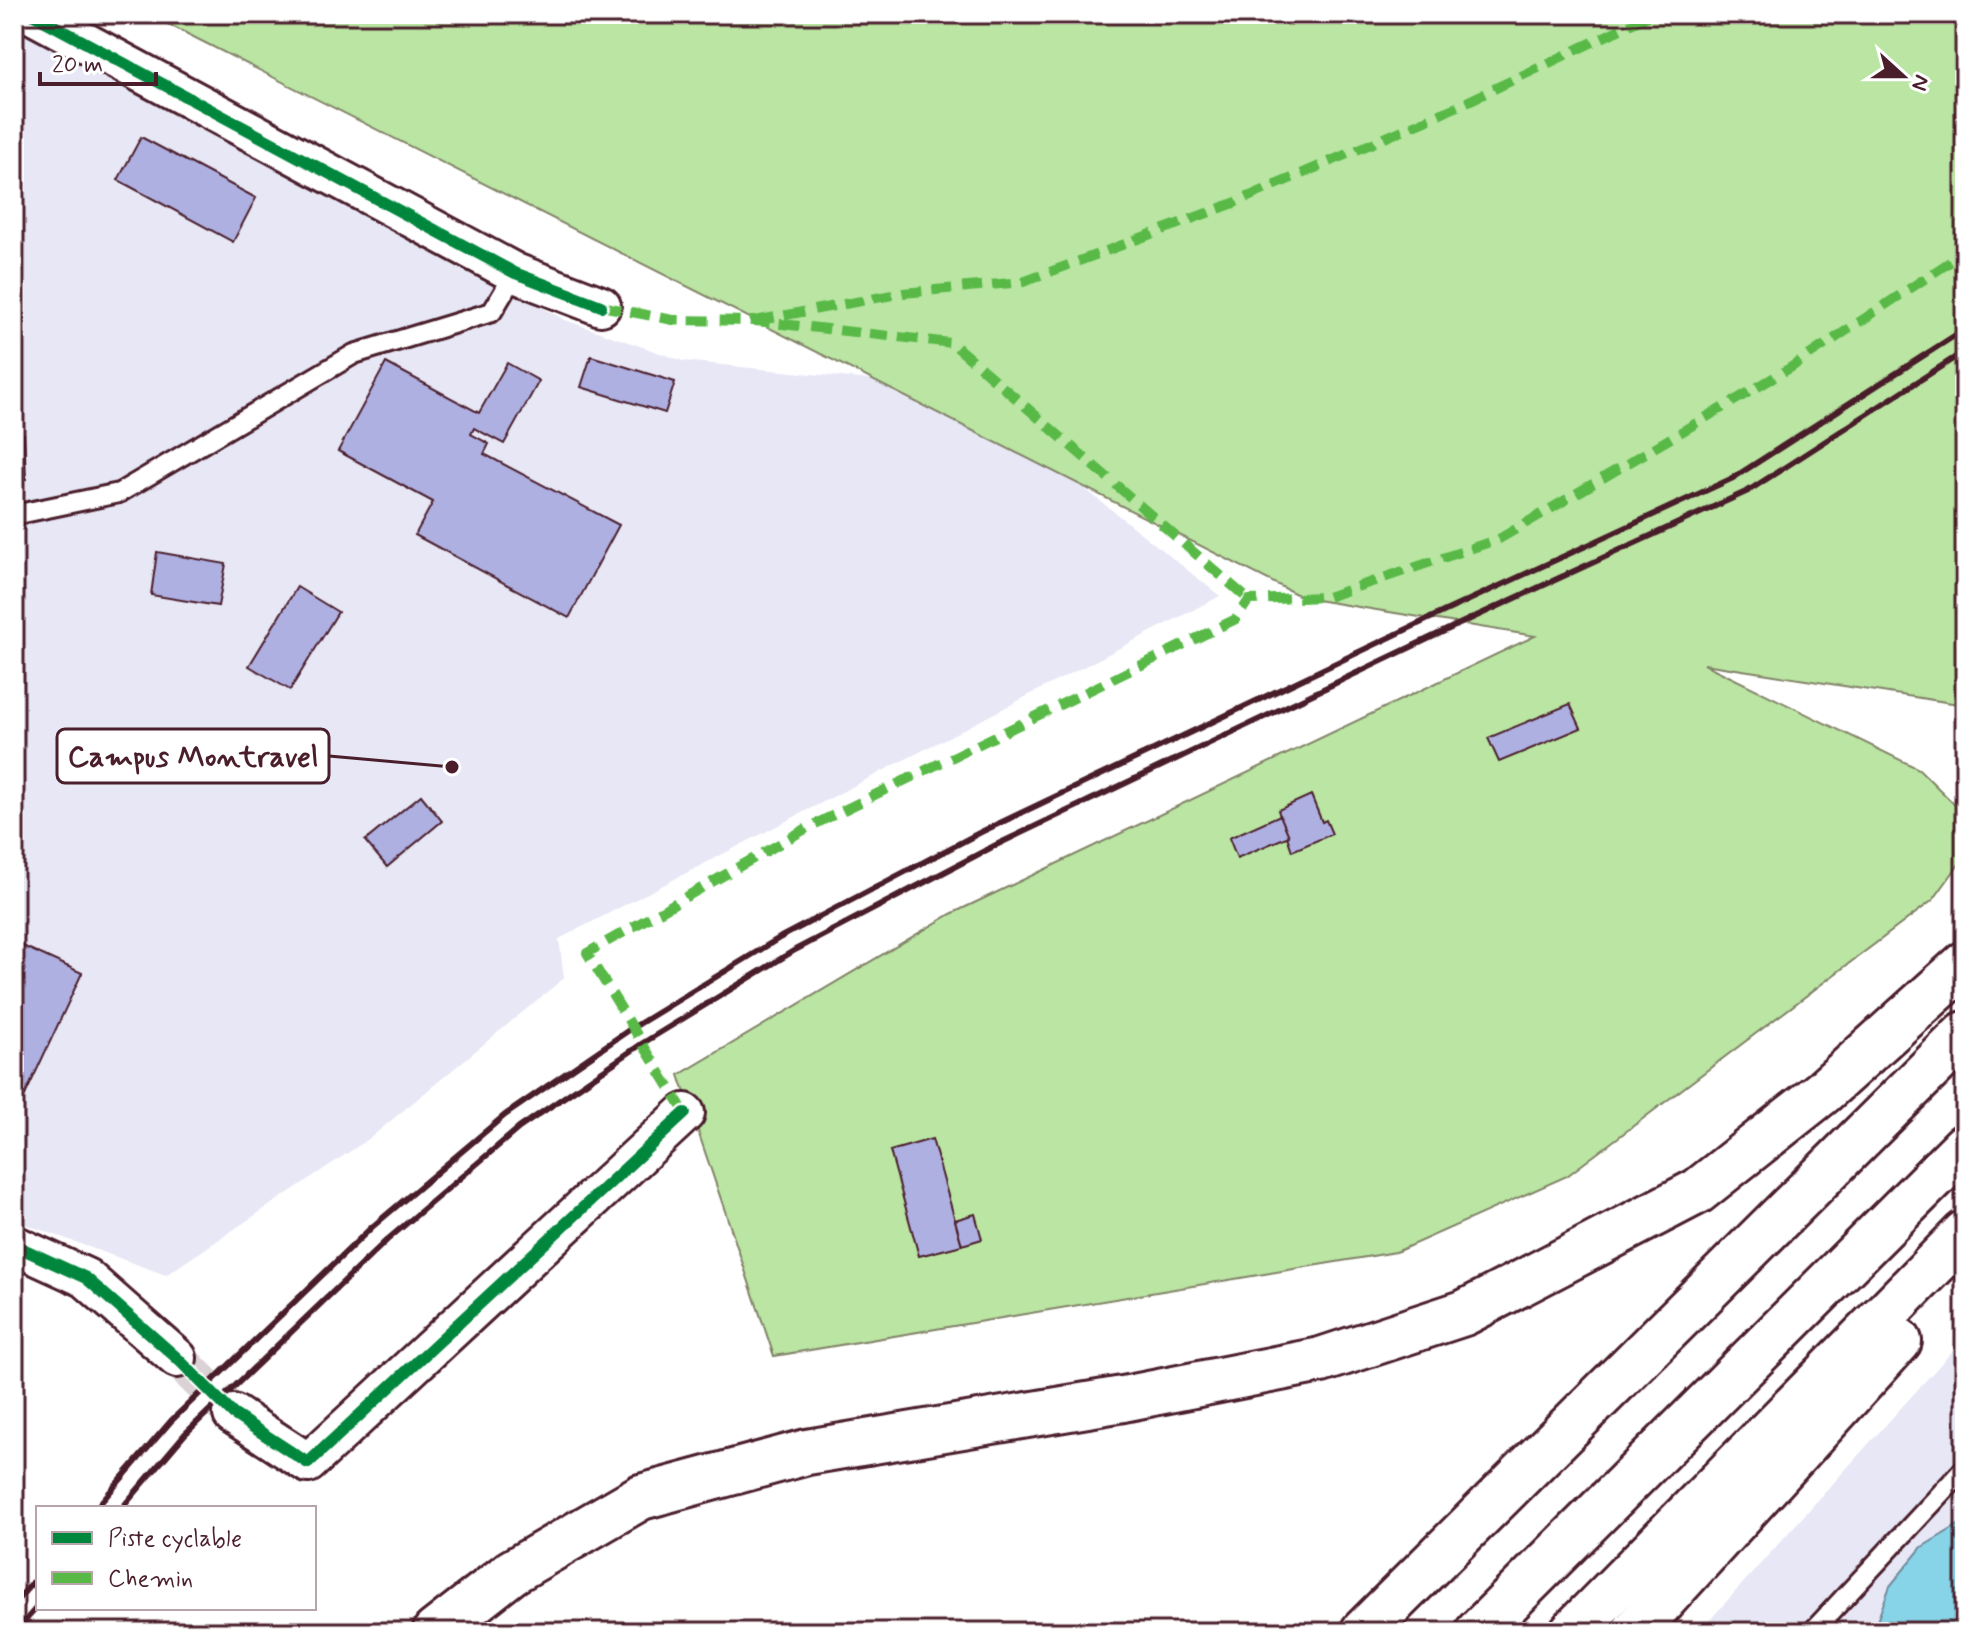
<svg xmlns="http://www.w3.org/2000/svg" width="1979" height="1646" font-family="Mynerve,sans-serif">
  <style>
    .built { fill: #e7e7f6 }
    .green { fill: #bae5a3; stroke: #828267; stroke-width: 2 }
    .water { fill: #87d3e7; stroke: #6f8b9c; stroke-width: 2 }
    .building { fill: #afb0e2; stroke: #4a1f2b; stroke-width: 2 }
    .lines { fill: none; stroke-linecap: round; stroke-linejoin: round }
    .minor-tunnel { stroke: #dbd2d5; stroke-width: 38; stroke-dasharray: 38 19; stroke-linecap: butt }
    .service-casing { stroke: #4a1f2b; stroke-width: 24 }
    .minor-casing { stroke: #4a1f2b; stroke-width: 44 }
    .motorway-casing { stroke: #4a1f2b; stroke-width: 50 }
    .service { stroke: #fff; stroke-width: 18 }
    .minor { stroke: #fff; stroke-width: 38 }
    .motorway { stroke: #fff; stroke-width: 44 }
    .rail { stroke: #4a1f2b; stroke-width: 6 }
    .quiet { stroke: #58b947; stroke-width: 10; stroke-dasharray: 20 10; stroke-linecap: butt }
    .cycleway-casing { stroke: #fff; stroke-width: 17 }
    .cycleway { stroke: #00873e; stroke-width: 12 }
    .leader { fill: none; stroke: #4a1f2b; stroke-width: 3 }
    .callout-dot { fill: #4a1f2b; stroke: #fff; stroke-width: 3 }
    .callout { fill: #fff; stroke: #4a1f2b; stroke-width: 3 }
    .callout-label { font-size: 30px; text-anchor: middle; font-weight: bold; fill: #4a1f2b }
  </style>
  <rect width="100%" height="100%" fill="#fff"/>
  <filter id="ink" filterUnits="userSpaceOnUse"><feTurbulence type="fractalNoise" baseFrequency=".0125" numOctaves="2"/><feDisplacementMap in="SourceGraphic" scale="16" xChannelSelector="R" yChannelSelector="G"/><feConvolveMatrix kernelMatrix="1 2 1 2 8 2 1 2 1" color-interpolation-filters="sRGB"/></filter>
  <g filter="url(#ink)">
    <!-- built -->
    <g class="built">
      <polygon points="14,21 565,320 683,361 959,389 1220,596 559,939 564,978 370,1138 166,1275 14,1220"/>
      <polygon points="1965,1337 1965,1632 1699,1632"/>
    </g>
    <!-- green -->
    <polygon class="green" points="148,14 1965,14 1965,705 1704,664 1919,769 1965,815 1965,856 1933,900 1567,1176 1396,1252 774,1356 679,1075 951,914 1535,636 1304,598"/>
    <!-- water -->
    <polygon class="water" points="1965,1521 1965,1632 1873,1632 1890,1586 1922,1547"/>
    <!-- building -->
    <g class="building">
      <polygon points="141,137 256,198 233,242 118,180"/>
      <polygon points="591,356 675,382 665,413 581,387"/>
      <polygon points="386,363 479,413 507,363 539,381 504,444 474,428 471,434 489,444 484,454 619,525 569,618 415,535 433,502 338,451"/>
      <polygon points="14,434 24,434 26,479 14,480"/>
      <polygon points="157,552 226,564 218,606 151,595"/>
      <polygon points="297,587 338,612 290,690 249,666"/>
      <polygon points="1570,704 1581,728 1499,762 1488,738"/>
      <polygon points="421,795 442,821 387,867 365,841"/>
      <polygon points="1311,795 1322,822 1326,820 1332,834 1292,851 1278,810"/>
      <polygon points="1280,815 1289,836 1237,858 1229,838"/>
      <polygon points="14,942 82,973 14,1119"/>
      <polygon points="932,1139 962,1245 919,1256 890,1151"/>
      <polygon points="975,1214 982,1239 962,1245 955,1220"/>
    </g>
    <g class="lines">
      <!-- minor-tunnel -->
      <polyline class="minor-tunnel" points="177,1358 233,1414"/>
      <defs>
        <g id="service">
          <polyline points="14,515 119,493 354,354 492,312 515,273"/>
          <polyline points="1812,1632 1965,1468"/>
        </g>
        <g id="minor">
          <polyline points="32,14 515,273 601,306"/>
          <polyline points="14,1245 86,1278 177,1358"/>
          <polyline points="233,1414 308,1463 685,1113"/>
        </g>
        <g id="motorway">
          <polyline points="435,1632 512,1572 641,1497 807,1452 1123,1399 1321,1360 1464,1313 1698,1191 1823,1092 1965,964"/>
          <polyline points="1363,1632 1965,1034"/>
          <polyline points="1478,1632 1965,1146"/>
          <polyline points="1572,1632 1965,1233"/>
          <polyline points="1634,1632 1899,1341"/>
        </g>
      </defs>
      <!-- service casing -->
      <use href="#service" class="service-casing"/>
      <!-- minor casing -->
      <use href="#minor" class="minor-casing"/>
      <!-- motorway casing -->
      <use href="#motorway" class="motorway-casing"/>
      <!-- service -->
      <use href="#service" class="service"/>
      <!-- minor -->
      <use href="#minor" class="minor"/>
      <!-- motorway -->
      <use href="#motorway" class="motorway"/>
      <!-- rail -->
      <g class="rail">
        <polyline points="96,1508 171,1421 372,1227 505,1115 629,1030 781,937 981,832 1441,613 1733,478 1965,329"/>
        <polyline points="122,1508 185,1434 387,1240 519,1128 643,1043 795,950 996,845 1455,626 1748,491 1965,351"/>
        <polyline points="14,1604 38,1576"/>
        <polyline points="15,1632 38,1606"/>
      </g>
      <!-- quiet -->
      <g class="quiet">
        <polyline points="601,306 673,320 755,321 952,343 1249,600"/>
        <polyline points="755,321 903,293 1023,282 1234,203 1456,107 1652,14"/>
        <polyline points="685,1113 587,953 809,827 1236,619 1249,600 1327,597 1499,539 1790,368 1965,252"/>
      </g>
      <defs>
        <g id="cycleway">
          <polyline points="32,14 515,273 601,306"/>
          <polyline points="14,1245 86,1278 177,1358 233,1414 308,1463 685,1113"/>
        </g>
      </defs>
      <!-- cycleway casing -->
      <use href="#cycleway" class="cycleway-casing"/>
      <!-- cycleway -->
      <use href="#cycleway" class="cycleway"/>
    </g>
  </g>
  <!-- callouts -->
  <path class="leader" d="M452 767L329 756"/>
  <circle class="callout-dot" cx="452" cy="767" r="8"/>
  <rect class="callout" x="57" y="729" width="272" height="54" rx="8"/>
  <g class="callout-label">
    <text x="193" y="766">Campus Montravel</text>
  </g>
  <!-- margin -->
  <rect width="1979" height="1646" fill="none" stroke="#fff" stroke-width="48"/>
  <rect x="24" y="24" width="1931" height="1598" fill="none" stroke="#4a1f2b" stroke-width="3" filter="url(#ink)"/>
  <!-- legend -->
  <rect x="36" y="1506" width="280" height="104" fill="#ffffff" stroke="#b7a5aa" stroke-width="2"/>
  <rect x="52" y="1532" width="40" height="12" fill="#00873e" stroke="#b7a5aa" stroke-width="2"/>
  <text x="108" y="1546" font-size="24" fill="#4a1f2b">Piste cyclable</text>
  <rect x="52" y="1572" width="40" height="12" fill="#58b947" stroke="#b7a5aa" stroke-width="2"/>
  <text x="108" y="1586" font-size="24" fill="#4a1f2b">Chemin</text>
  <!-- north arrow -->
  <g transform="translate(1903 76) rotate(111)" stroke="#ffffff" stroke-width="6" paint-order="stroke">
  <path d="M0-6L14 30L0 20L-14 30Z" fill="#4a1f2b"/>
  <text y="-12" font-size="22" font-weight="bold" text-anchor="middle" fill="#4a1f2b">N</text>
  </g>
  <!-- scale -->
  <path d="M40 72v12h116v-12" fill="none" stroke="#4a1f2b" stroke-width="4"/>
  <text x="52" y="72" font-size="24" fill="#4a1f2b" stroke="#ffffff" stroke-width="6" paint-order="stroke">20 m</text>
</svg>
